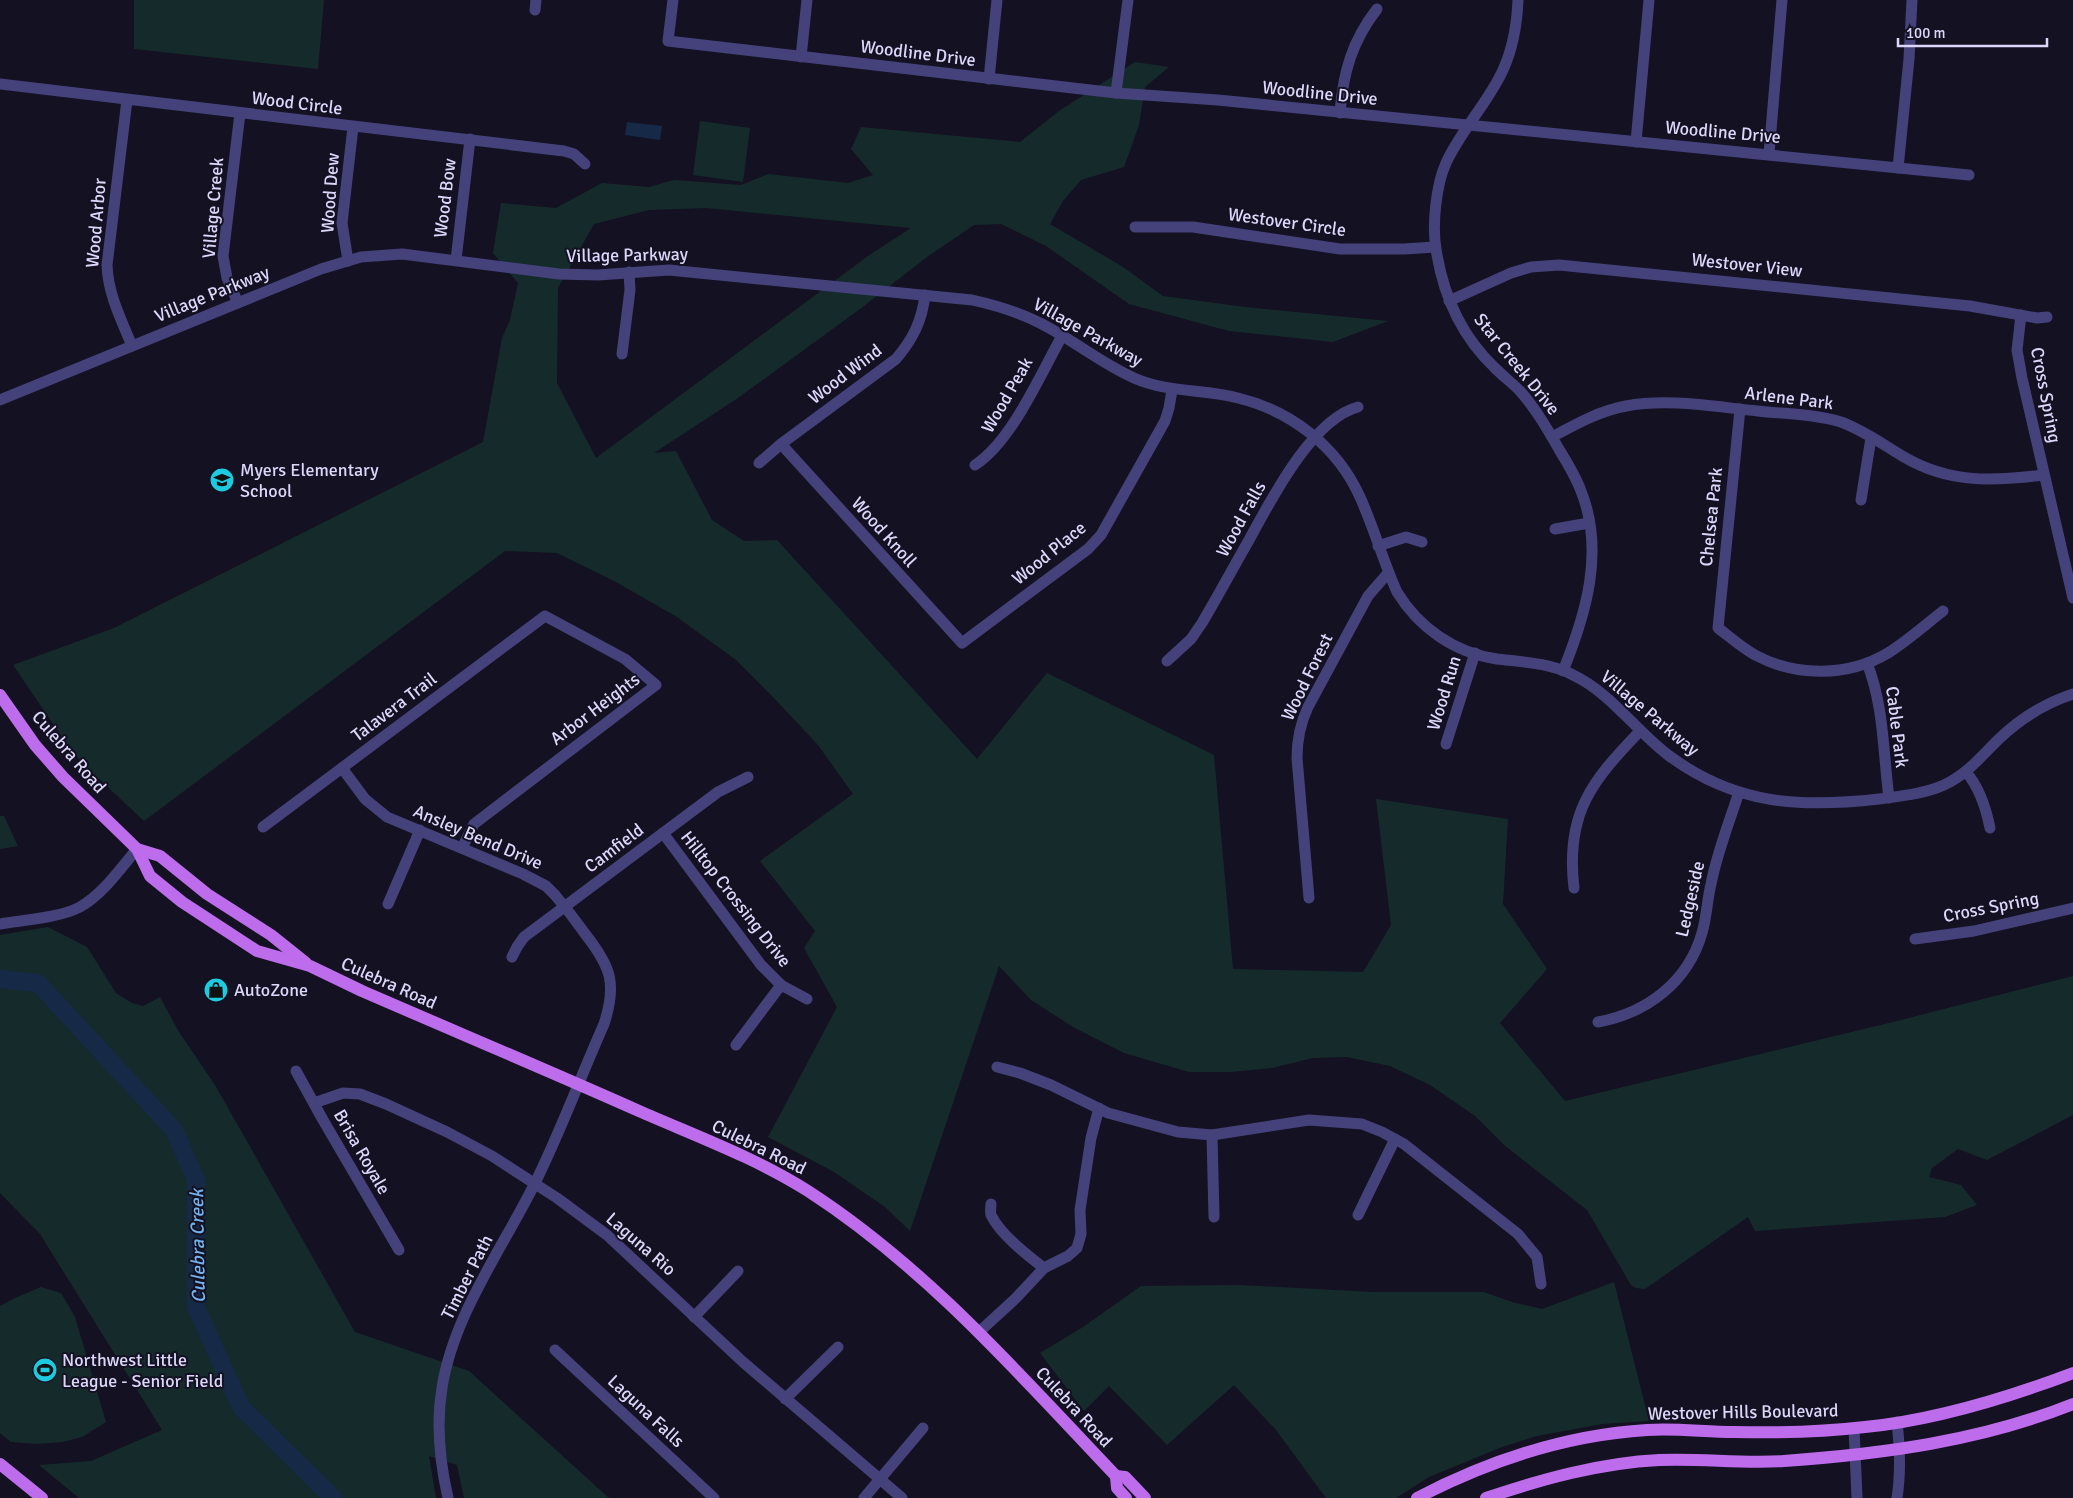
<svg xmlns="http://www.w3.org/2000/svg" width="2073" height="1498" font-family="Signika,sans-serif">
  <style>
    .green { fill: #152b2b; fill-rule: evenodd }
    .water { fill: #162947 }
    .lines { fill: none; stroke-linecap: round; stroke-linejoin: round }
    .river { stroke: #162947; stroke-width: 18 }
    .minor { stroke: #45427b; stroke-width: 11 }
    .major { stroke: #bd6cec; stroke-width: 12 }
    .labels { text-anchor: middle; stroke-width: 4; stroke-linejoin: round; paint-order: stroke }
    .street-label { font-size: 18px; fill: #dcd7fa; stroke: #141122 }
    .poi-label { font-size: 18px; fill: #dcd7fa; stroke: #141122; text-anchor: start }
    .water-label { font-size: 19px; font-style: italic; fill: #72b3ed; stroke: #141122 }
  </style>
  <rect width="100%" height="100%" fill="#141122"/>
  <g class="green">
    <path d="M134,0H324L318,69L134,49Z"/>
    <path d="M1135,62L1169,67L1145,87L1139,125L1124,167L1081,180L1063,201L1050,224L1123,267L1163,296L1245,307L1388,321L1333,342L1229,331L1129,304L1046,246L1001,224L974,225L927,257L864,306L738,398L654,453L676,451L712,520L744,541L777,540L977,759L1047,673L1214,755L1233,969L1363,972L1391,925L1376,799L1508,819L1503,904L1547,969L1500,1023L1565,1101L1893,1022L2073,976V1115L1987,1160L1958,1149L1932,1168L1929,1177L1961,1185L1977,1205L1945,1217L1755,1231L1748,1217L1645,1289L1636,1288L1631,1285L1587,1210L1504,1145L1475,1116L1430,1085L1390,1066L1347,1057L1313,1058L1272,1068L1231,1072H1189L1124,1053L1073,1027L1031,1000L999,966L910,1231L885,1207L834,1172L768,1137L837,1007L804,948L815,931L760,861L853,794L818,745L773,697L736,660L677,617L616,582L557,553L505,551L144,821L83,764L64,740L13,665L114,628L483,442L502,338L510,320L518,283L493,253L501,203L556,208L602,183L649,187L674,180L741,185L768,174L848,183L873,175L851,149L861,127L1020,142L1059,111ZM706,208L911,228L868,256L596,458L557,383L558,288L594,224L649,210Z"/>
    <path d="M700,121L750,128L743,182L693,175Z"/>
    <path d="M0,816H4L18,846L0,849Z"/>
    <path d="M48,927L87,947L116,993L132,1003L143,1006L160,997L179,1032L215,1085L355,1332L469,1371L609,1498H464L457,1465L429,1456L436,1498H79L39,1465L91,1461L162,1430L40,1234L0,1193V935Z"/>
    <path d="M1614,1282L1649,1421L1602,1424L1537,1436L1502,1447L1429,1477L1396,1498H1326L1276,1430L1234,1385L1167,1445L1109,1386L1084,1411L1040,1353L1083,1327L1141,1286L1239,1285L1373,1292H1484L1512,1302L1542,1309Z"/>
    <path d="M41,1287L61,1293L75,1317L106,1422L82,1437L63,1442L37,1444L11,1442L0,1433V1306L15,1298Z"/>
  </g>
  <path class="water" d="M627,122L662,126L660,140L625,135Z"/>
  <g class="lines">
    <path class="river" d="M0,979L38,983L174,1130L196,1180V1307L241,1407L333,1498"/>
    <g class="minor">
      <path d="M673,0L668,41L1116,93L1218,100L1969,175"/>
      <path d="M1518,0C1517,24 1513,48 1503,70C1488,103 1461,130 1446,163C1436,185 1432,225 1436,249C1443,295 1461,336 1495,368C1503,376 1512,383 1520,391C1536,409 1548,430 1560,451C1568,464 1576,477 1581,491C1605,551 1586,614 1563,671"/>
      <path d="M535,10L536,0"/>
      <path d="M801,57L807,0"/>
      <path d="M989,79L997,0"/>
      <path d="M0,84L564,151L574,154L585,164"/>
      <path d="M1116,93L1128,0"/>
      <path d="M127,100L107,265C108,294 121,319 132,346"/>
      <path d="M1340,113C1343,73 1352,41 1377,9"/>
      <path d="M1636,142L1649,0"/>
      <path d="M1769,154L1782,0"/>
      <path d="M1898,168L1909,59L1912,0"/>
      <path d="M1135,227H1193L1340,249H1404L1435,247"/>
      <path d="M456,260L470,139"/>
      <path d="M348,261L342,223L353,127"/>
      <path d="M1449,301L1511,273L1531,267L1559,265L1970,306L2037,318L2047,317"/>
      <path d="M238,303L227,278L223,256L240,113"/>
      <path d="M2021,315L2017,350L2022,378L2073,598"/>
      <path d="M622,354L630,290L629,272"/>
      <path d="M0,400L321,269L361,257L402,254L559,274L598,275L669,270L972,300C995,305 1018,312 1040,323C1072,339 1100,363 1134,378C1168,393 1203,389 1238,398C1291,411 1337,446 1360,497C1374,528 1383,561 1397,592C1419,628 1455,653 1497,659C1523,662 1550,663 1573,675C1611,693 1635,730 1668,755C1735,805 1800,808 1879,799C1901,796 1924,794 1944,785C1968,774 1982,755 2000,738C2021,718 2046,703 2073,694"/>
      <path d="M1740,409L1718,628C1730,637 1741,647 1755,655C1796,677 1848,677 1888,653C1907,641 1925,625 1943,611"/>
      <path d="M1552,437C1576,424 1599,411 1626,406C1669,398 1715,407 1758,411C1785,414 1815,414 1841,422C1863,430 1884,445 1904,457C1950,484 1994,481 2044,475"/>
      <path d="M781,444L962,643L1088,549L1101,535L1165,421L1169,408L1172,390"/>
      <path d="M759,463L781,444L896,359C913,339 922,321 925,295"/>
      <path d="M975,465C1012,441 1040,375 1062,336"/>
      <path d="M1861,500L1871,438"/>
      <path d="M1555,529L1589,523"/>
      <path d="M1378,546L1406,537L1422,542"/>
      <path d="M1167,661L1191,639L1202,623C1218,596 1233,568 1249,540C1271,500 1312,419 1358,407"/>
      <path d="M1867,663C1884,706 1883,752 1889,798"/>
      <path d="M1446,744L1475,653"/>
      <path d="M342,768L365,799L387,817L523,874L546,886L555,895C566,908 576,921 586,935C611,967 617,984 604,1024C580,1078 560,1133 534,1185C502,1249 453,1316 442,1388C436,1424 440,1463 448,1498"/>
      <path d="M1966,772C1980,788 1986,808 1990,828"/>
      <path d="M263,827L545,616L625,659L656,685L474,824L462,848"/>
      <path d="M663,833L761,965L781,985L807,999"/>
      <path d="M1574,888C1565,813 1592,781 1640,731"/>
      <path d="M1309,898L1297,758C1297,739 1300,724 1308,707L1368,596L1388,573"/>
      <path d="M388,904L420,830"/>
      <path d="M0,924C24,920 59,918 80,907C103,894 120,869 137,849"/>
      <path d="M1915,939L1974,931L2073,908"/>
      <path d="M512,957L517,947L524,937L718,792L748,777"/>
      <path d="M1598,1022C1647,1013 1688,982 1702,933C1707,916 1707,900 1711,884C1717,853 1729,823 1739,792"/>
      <path d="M736,1045L781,985"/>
      <path d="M997,1067L1020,1073L1051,1085L1108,1113L1178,1132L1212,1135L1309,1120L1362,1124L1382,1132L1404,1144L1518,1234L1537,1257L1541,1284"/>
      <path d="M296,1071L323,1120L399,1250"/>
      <path d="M314,1103L343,1093L360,1094L386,1104L447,1132L492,1156L557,1198L607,1235L743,1362L902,1498"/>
      <path d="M1212,1135L1214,1217"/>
      <path d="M991,1204C991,1207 990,1212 991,1215C1000,1234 1027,1255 1044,1268"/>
      <path d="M1358,1215L1395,1139"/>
      <path d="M694,1317L738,1271"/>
      <path d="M979,1332L1016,1298L1044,1268L1068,1256L1077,1248L1081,1234L1080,1210L1091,1138L1099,1108"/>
      <path d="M555,1350L714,1498"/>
      <path d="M785,1399L838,1347"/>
      <path d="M1854,1428L1857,1498"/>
      <path d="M864,1498L923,1428"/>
      <path d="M1897,1498C1901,1472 1900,1448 1897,1422"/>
    </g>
    <g class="major">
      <path d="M0,695L35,745L63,777L137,849L150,876L182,902L257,951L310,966L362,991C454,1031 547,1070 639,1111C696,1136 756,1158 808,1191C927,1268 1019,1374 1116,1476L1125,1477L1145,1498"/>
      <path d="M137,849L160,856L207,894L271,935L306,963"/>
      <path d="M0,1464L42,1498"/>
      <path d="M1116,1476L1117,1488L1126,1498"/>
      <path d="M1417,1498C1488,1461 1566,1435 1647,1430C1676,1428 1705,1432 1734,1432C1777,1433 1822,1432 1865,1427C1936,1420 2007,1398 2073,1373"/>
      <path d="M1486,1498C1542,1479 1600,1463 1659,1460C1701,1458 1743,1464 1784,1461C1882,1454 1981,1441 2073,1404"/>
    </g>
  </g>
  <defs>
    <symbol id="school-disc" viewBox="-11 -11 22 22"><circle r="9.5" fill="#1dcbe0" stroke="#141122"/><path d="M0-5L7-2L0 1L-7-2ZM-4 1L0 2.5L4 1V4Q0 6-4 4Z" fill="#111"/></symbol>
    <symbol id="shop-disc" viewBox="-11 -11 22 22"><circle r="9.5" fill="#1dcbe0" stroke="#141122"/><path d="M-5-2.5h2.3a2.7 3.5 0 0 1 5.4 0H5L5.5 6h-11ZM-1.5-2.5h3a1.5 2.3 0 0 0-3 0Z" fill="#111"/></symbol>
    <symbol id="stadium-disc" viewBox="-11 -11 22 22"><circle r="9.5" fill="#1dcbe0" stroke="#141122"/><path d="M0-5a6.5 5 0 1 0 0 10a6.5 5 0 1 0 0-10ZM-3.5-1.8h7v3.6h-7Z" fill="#111"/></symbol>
  </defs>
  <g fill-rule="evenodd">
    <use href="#school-disc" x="208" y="466" width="28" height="28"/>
    <use href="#shop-disc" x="202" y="976" width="28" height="28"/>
    <use href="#stadium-disc" x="31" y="1356" width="28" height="28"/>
  </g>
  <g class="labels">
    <g class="street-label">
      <text transform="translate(918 53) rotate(7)" y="6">Woodline Drive</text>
      <text transform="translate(1320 93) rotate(6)" y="6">Woodline Drive</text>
      <text transform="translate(297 103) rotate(7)" y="6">Wood Circle</text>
      <text transform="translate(1723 132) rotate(5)" y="6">Woodline Drive</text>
      <text transform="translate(330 193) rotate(-86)" y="6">Wood Dew</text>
      <text transform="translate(445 198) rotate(-83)" y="6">Wood Bow</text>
      <text transform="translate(213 208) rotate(-85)" y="6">Village Creek</text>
      <text transform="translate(1287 222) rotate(8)" y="6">Westover Circle</text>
      <text transform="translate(96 223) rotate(-85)" y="6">Wood Arbor</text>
      <text transform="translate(627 255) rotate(-1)" y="6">Village Parkway</text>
      <text transform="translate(1747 265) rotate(6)" y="6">Westover View</text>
      <text transform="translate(212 294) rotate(-22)" y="6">Village Parkway</text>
      <text transform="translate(1088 332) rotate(29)" y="6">Village Parkway</text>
      <text transform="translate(1517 364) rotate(51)" y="6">Star Creek Drive</text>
      <text transform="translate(845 374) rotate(-37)" y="6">Wood Wind</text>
      <text transform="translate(1007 395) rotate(-60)" y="6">Wood Peak</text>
      <text transform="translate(2046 395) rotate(79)" y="6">Cross Spring</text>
      <text transform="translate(1789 398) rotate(7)" y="6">Arlene Park</text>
      <text transform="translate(1711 517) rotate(-84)" y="6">Chelsea Park</text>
      <text transform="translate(1241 519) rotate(-61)" y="6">Wood Falls</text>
      <text transform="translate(884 532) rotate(48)" y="6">Wood Knoll</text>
      <text transform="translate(1049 553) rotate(-39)" y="6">Wood Place</text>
      <text transform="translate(1307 677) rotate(-64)" y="6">Wood Forest</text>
      <text transform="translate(1444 693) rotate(-73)" y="6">Wood Run</text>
      <text transform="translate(394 707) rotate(-37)" y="6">Talavera Trail</text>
      <text transform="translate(595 709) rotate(-37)" y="6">Arbor Heights</text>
      <text transform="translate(1650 713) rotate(40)" y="6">Village Parkway</text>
      <text transform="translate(1897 727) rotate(83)" y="6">Cable Park</text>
      <text transform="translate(69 752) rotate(49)" y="6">Culebra Road</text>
      <text transform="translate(478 837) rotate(23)" y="6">Ansley Bend Drive</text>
      <text transform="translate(614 848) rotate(-37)" y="6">Camfield</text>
      <text transform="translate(736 899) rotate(52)" y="6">Hilltop Crossing Drive</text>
      <text transform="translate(1690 899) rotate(-77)" y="6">Ledgeside</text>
      <text transform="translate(1991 907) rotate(-11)" y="6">Cross Spring</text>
      <text transform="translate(389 983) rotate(24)" y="6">Culebra Road</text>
      <text transform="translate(759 1147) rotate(26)" y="6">Culebra Road</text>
      <text transform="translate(362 1152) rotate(60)" y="6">Brisa Royale</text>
      <text transform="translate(641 1244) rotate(41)" y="6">Laguna Rio</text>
      <text transform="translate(467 1277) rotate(-63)" y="6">Timber Path</text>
      <text transform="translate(1074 1407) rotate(47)" y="6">Culebra Road</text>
      <text transform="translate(646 1411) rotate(43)" y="6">Laguna Falls</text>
      <text transform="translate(1743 1412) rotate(-1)" y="6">Westover Hills Boulevard</text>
    </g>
    <g class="poi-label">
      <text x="240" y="476">Myers Elementary<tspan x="240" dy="21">School</tspan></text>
      <text x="234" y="996">AutoZone</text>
      <text x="62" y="1366">Northwest Little<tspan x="62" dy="21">League - Senior Field</tspan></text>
    </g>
    <g class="water-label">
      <text transform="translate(197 1246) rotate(-91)" y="7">Culebra Creek</text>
    </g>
  </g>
  <path d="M1898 38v8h149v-8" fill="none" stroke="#dcd7fa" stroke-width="2.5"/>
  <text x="1906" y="38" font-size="15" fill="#dcd7fa" stroke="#141122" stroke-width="4" paint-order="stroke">100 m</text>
</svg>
